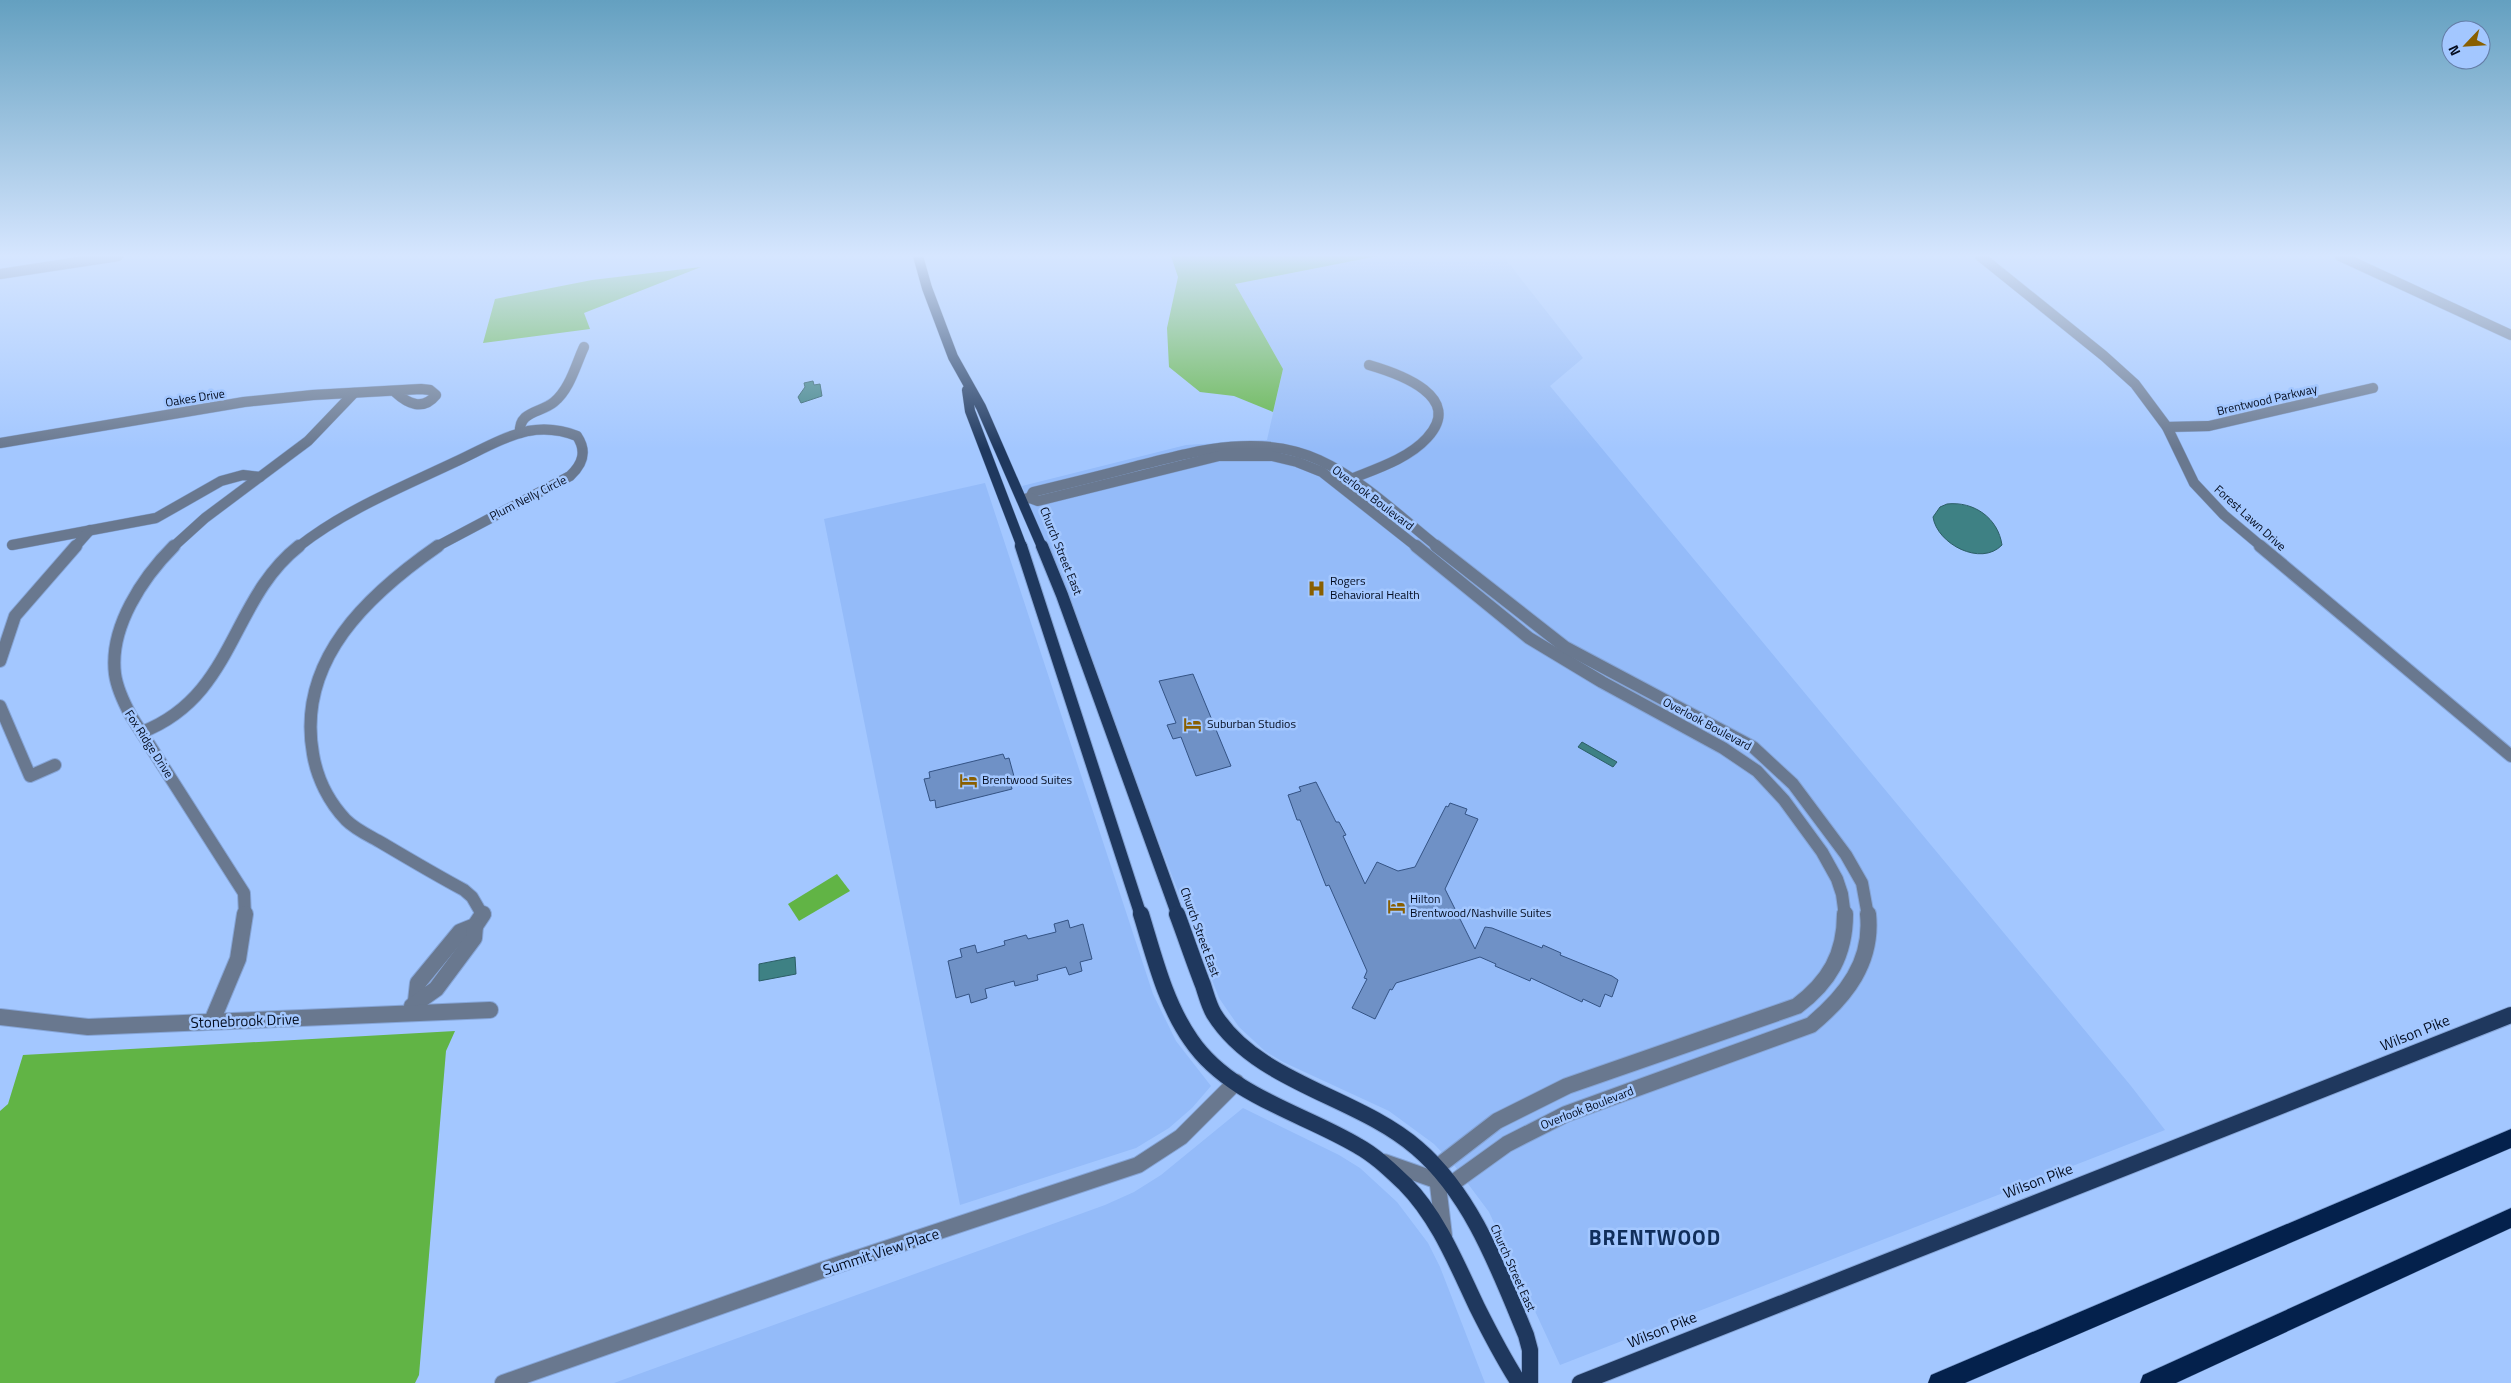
<svg xmlns="http://www.w3.org/2000/svg" width="2511" height="1383" font-family="'Titillium Web',sans-serif">
  <style>
    .built { fill: #94bbf9 }
    .green { fill: #61b445 }
    .water { fill: #3e8184; stroke: #2c5e66 }
    .building { fill: #6f91c6; stroke: #345384 }
    .lines { fill: none; stroke-linecap: round; stroke-linejoin: round }
    .minor-far2-casing { stroke: #86a5d7; stroke-width: 11 }
    .minor-far1-casing { stroke: #86a5d7; stroke-width: 14 }
    .minor-casing { stroke: #86a5d7; stroke-width: 18 }
    .major-far2-casing { stroke: #86a5d7; stroke-width: 11 }
    .major-far1-casing { stroke: #86a5d7; stroke-width: 14 }
    .major-casing { stroke: #86a5d7; stroke-width: 18 }
    .highway-casing { stroke: #86a5d7; stroke-width: 1 }
    .minor-far2 { stroke: #69788f; stroke-width: 10 }
    .minor-far1 { stroke: #69788f; stroke-width: 12 }
    .minor { stroke: #69788f; stroke-width: 16 }
    .major-far2 { stroke: #1f385e; stroke-width: 10 }
    .major-far1 { stroke: #1f385e; stroke-width: 12 }
    .major { stroke: #1f385e; stroke-width: 16 }
    .highway { fill: #04214c; fill-rule: evenodd }
    .labels { text-anchor: middle; stroke-width: 5; stroke-linejoin: round; paint-order: stroke }
    .street-label { font-size: 12px; fill: #030c1f; stroke: #a3c7ff }
    .poi-label { font-size: 12px; fill: #030c1f; stroke: #a3c7ff; text-anchor: start }
    .near-street-label { font-size: 15px; fill: #030c1f; stroke: #a3c7ff }
    .near-district-label { font-size: 21px; font-weight: bold; letter-spacing: 1px; fill: #102e5b; stroke: #a3c7ff }
  </style>
  <rect width="100%" height="100%" fill="#a3c7ff"/>
  <g class="built">
    <path d="M1378,256H1503L1583,358L1550,386L2131,1086L2165,1130L1560,1365L1489,1212L1454,1165L1434,1144L1389,1111L1283,1062L1266,1052L1239,1027L1219,998L1022,486L1186,445L1267,440L1283,369L1235,284Z"/>
    <path d="M985,483L1153,994L1176,1041L1211,1086L1192,1108L1169,1128L1136,1148L960,1205L824,519Z"/>
    <path d="M1243,1108L1339,1155L1360,1168L1397,1202L1428,1243L1440,1267L1485,1383H614L1105,1205L1134,1192L1161,1175Z"/>
  </g>
  <g class="green">
    <path d="M1171,256H1378L1235,284L1283,369L1273,412L1234,396L1200,392L1169,367L1167,328L1178,277Z"/>
    <path d="M701,267L584,313L590,329L483,343L495,299L592,280Z"/>
    <path d="M837,874L850,891L799,921L788,904Z"/>
    <path d="M455,1031L446,1051L419,1375L415,1383H0V1111L8,1104L23,1055Z"/>
  </g>
  <g class="water">
    <path d="M813,381L814,385L820,384L822,396L801,403L798,397L805,387L804,383Z"/>
    <path d="M1947,504C1974,501 1998,518 2002,545C1981,567 1937,544 1933,517L1940,507Z"/>
    <path d="M1582,742L1617,762L1613,767L1578,747Z"/>
    <path d="M795,957L796,974L759,981V964Z"/>
  </g>
  <g class="building">
    <path d="M1193,674L1231,766L1196,776L1181,737L1173,739L1167,725L1176,723L1159,681Z"/>
    <path d="M1003,754L1005,759L1009,758L1015,780L1010,781L1012,789L936,808L935,800L930,801L924,779L930,778L929,772Z"/>
    <path d="M1316,782L1336,822H1339L1346,835L1343,836L1365,884L1377,862L1398,871L1415,867L1446,806L1448,807L1450,803L1467,809L1465,814L1478,819L1445,889L1475,949L1485,927L1492,928L1542,948L1543,945L1561,953L1560,955L1612,976L1618,980L1612,997L1605,994L1600,1007L1583,999L1582,1002L1531,978L1530,981L1495,966L1496,964L1480,957L1396,983L1392,990L1390,989L1375,1019L1352,1008L1367,979L1364,978L1367,971L1329,885L1326,886L1300,820H1297L1288,795L1301,791L1299,787Z"/>
    <path d="M1068,920L1070,928L1083,924L1092,959L1080,962L1082,971L1069,975L1066,967L1037,975L1038,980L1015,986L1014,981L985,989L987,998L971,1003L969,994L956,998L948,961L962,957L960,949L975,945L977,953L1005,945L1004,941L1026,935L1028,939L1056,932L1054,924Z"/>
  </g>
  <g class="lines">
    <defs>
      <g id="minor-far2">
        <path d="M1980,256L2104,356L2135,384L2167,427L2194,483L2224,515L2262,547"/>
        <path d="M2340,256L2511,335"/>
        <path d="M0,274L118,256"/>
        <path d="M2167,427L2209,426L2373,388"/>
        <path d="M520,433C518,411 541,413 554,402C570,389 576,364 584,347"/>
        <path d="M0,443L244,402L313,395L421,389L430,390L436,395C423,411 408,404 395,392"/>
        <path d="M1346,481C1372,470 1407,460 1427,438C1465,397 1400,374 1369,365"/>
        <path d="M1030,498L1033,492C1066,484 1099,476 1133,467C1192,452 1259,432 1319,460C1363,480 1400,517 1438,547"/>
        <path d="M1024,499L1030,498L1038,501L1219,456H1272L1297,462L1322,472L1417,547"/>
        <path d="M12,545L156,518L221,481L243,475L260,477"/>
        <path d="M75,547L90,530"/>
        <path d="M173,547L205,518L308,441L354,393"/>
        <path d="M298,547C345,510 400,488 455,462C479,451 502,437 528,431C545,428 562,430 577,436C587,451 583,464 570,476L436,547"/>
      </g>
      <g id="minor-far1">
        <path d="M174,546C143,577 109,627 115,674C117,689 124,703 131,716L244,893L245,916"/>
        <path d="M438,546C369,594 296,660 313,754C317,778 329,802 346,820C356,830 370,836 382,843C409,859 436,875 464,890L472,897L483,916"/>
        <path d="M1416,546L1529,638L1602,682L1723,748L1757,771L1784,800L1822,852L1837,879L1842,894L1845,916"/>
        <path d="M1436,546L1565,647L1753,747L1793,784L1846,855L1862,883L1868,916"/>
        <path d="M2260,546L2511,756"/>
        <path d="M0,661L15,616L76,546"/>
        <path d="M0,706L30,776L55,765"/>
        <path d="M142,732C235,696 230,600 299,546"/>
      </g>
      <g id="minor">
        <path d="M416,1001L418,983L460,932L475,926L483,914"/>
        <path d="M412,1006L436,989L474,938L475,926"/>
        <path d="M0,1017L88,1027L490,1010"/>
        <path d="M212,1021L238,959L245,914"/>
        <path d="M1384,1162L1450,1185L1507,1144L1566,1114L1811,1025C1846,996 1873,962 1868,914"/>
        <path d="M1444,1236L1436,1168L1497,1121L1567,1086L1797,1006C1829,982 1845,955 1845,914"/>
        <path d="M503,1383L834,1266L1138,1165L1181,1137L1236,1082"/>
      </g>
      <g id="major-far2">
        <path d="M918,256L927,288L953,357L981,407L1042,547"/>
        <path d="M967,390L970,411L1022,547"/>
      </g>
      <g id="major-far1">
        <path d="M1021,546L1141,916"/>
        <path d="M1042,546L1062,595L1178,916"/>
      </g>
      <g id="major">
        <path d="M1141,914C1154,956 1165,1003 1191,1040C1229,1096 1303,1113 1358,1146C1376,1156 1390,1170 1405,1184C1438,1217 1457,1265 1477,1307C1490,1333 1503,1358 1519,1383"/>
        <path d="M1177,914C1186,938 1194,962 1203,985C1206,994 1209,1006 1214,1014C1257,1083 1357,1096 1417,1148C1472,1195 1499,1270 1526,1335L1530,1350V1383"/>
        <path d="M1580,1383L2511,1015"/>
      </g>
      <g id="highway">
        <path d="M2511,1129V1148L1965,1383H1928L1931,1375Z"/>
        <path d="M2511,1208V1228L2176,1383H2140L2143,1375Z"/>
      </g>
    </defs>
    <use href="#minor-far2" class="minor-far2-casing"/>
    <use href="#minor-far1" class="minor-far1-casing"/>
    <use href="#minor" class="minor-casing"/>
    <use href="#major-far2" class="major-far2-casing"/>
    <use href="#major-far1" class="major-far1-casing"/>
    <use href="#major" class="major-casing"/>
    <use href="#highway" class="highway-casing"/>
    <use href="#minor-far2" class="minor-far2"/>
    <use href="#minor-far1" class="minor-far1"/>
    <use href="#minor" class="minor"/>
    <use href="#major-far2" class="major-far2"/>
    <use href="#major-far1" class="major-far1"/>
    <use href="#major" class="major"/>
    <use href="#highway" class="highway"/>
  </g>
  <linearGradient id="sky" x2="0" y2="1"><stop stop-color="#64a0c0"/><stop offset="0.57" stop-color="#d6e6ff"/><stop offset="1" stop-color="#d6e6ff" stop-opacity="0"/></linearGradient>
  <rect width="2511" height="449" fill="url(#sky)"/>
  <defs>
    <symbol id="hospital-bare" viewBox="-9 -9 18 18"><path d="M-5-5h3v3.5h4V-5h3V5h-3V1.5h-4V5h-3Z" fill="#895f00" stroke="#a3c7ff" stroke-width="2.5" paint-order="stroke"/></symbol>
    <symbol id="hotel-bare" viewBox="-9 -9 18 18"><path d="M-6-4.5h1.5V1H6V5H4.5V3h-9V5H-6ZM-4 0a1.8 1.8 0 1 1 3.6 0ZM.5 0V-2.5h3Q6-2.5 6 0Z" fill="#895f00" stroke="#a3c7ff" stroke-width="2.5" paint-order="stroke"/></symbol>
  </defs>
  <g fill-rule="evenodd">
    <use href="#hospital-bare" x="1304" y="576" width="25" height="25"/>
    <use href="#hotel-bare" x="1180" y="712" width="25" height="25"/>
    <use href="#hotel-bare" x="956" y="768" width="25" height="25"/>
    <use href="#hotel-bare" x="1384" y="894" width="25" height="25"/>
  </g>
  <g class="labels">
    <g class="street-label">
      <text transform="translate(195 398) rotate(-9)" y="4">Oakes Drive</text>
      <text transform="translate(2267 400) rotate(-13)" y="4">Brentwood Parkway</text>
      <text transform="translate(528 498) rotate(-27)" y="4">Plum Nelly Circle</text>
      <text transform="translate(1373 498) rotate(37)" y="4">Overlook Boulevard</text>
      <text transform="translate(2250 518) rotate(42)" y="4">Forest Lawn Drive</text>
      <text transform="translate(1061 551) rotate(68)" y="4">Church Street East</text>
      <text transform="translate(1707 724) rotate(28)" y="4">Overlook Boulevard</text>
      <text transform="translate(149 744) rotate(57)" y="4">Fox Ridge Drive</text>
      <text transform="translate(1200 932) rotate(70)" y="4">Church Street East</text>
      <text transform="translate(1587 1108) rotate(-21)" y="4">Overlook Boulevard</text>
      <text transform="translate(1513 1268) rotate(66)" y="4">Church Street East</text>
    </g>
    <g class="poi-label">
      <text x="1330" y="585">Rogers<tspan x="1330" dy="14">Behavioral Health</tspan></text>
      <text x="1207" y="728">Suburban Studios</text>
      <text x="982" y="784">Brentwood Suites</text>
      <text x="1410" y="903">Hilton<tspan x="1410" dy="14">Brentwood/Nashville Suites</tspan></text>
    </g>
    <g class="near-street-label">
      <text transform="translate(245 1021) rotate(-2)" y="5">Stonebrook Drive</text>
      <text transform="translate(2415 1033) rotate(-22)" y="5">Wilson Pike</text>
      <text transform="translate(2038 1181) rotate(-21)" y="5">Wilson Pike</text>
      <text transform="translate(881 1252) rotate(-18)" y="5">Summit View Place</text>
      <text transform="translate(1662 1330) rotate(-22)" y="5">Wilson Pike</text>
    </g>
    <g class="near-district-label">
      <text x="1655" y="1245">BRENTWOOD</text>
    </g>
  </g>
  <g transform="translate(2466 45) rotate(245)"><circle r="24" fill="#a3c7ff" stroke="#637ca5"/>
  <path d="M0-4L9 19L0 12L-9 19Z" fill="#895f00"/>
  <text y="-8" font-size="14" font-weight="bold" text-anchor="middle" fill="#030c1f">N</text>
  </g>
</svg>
